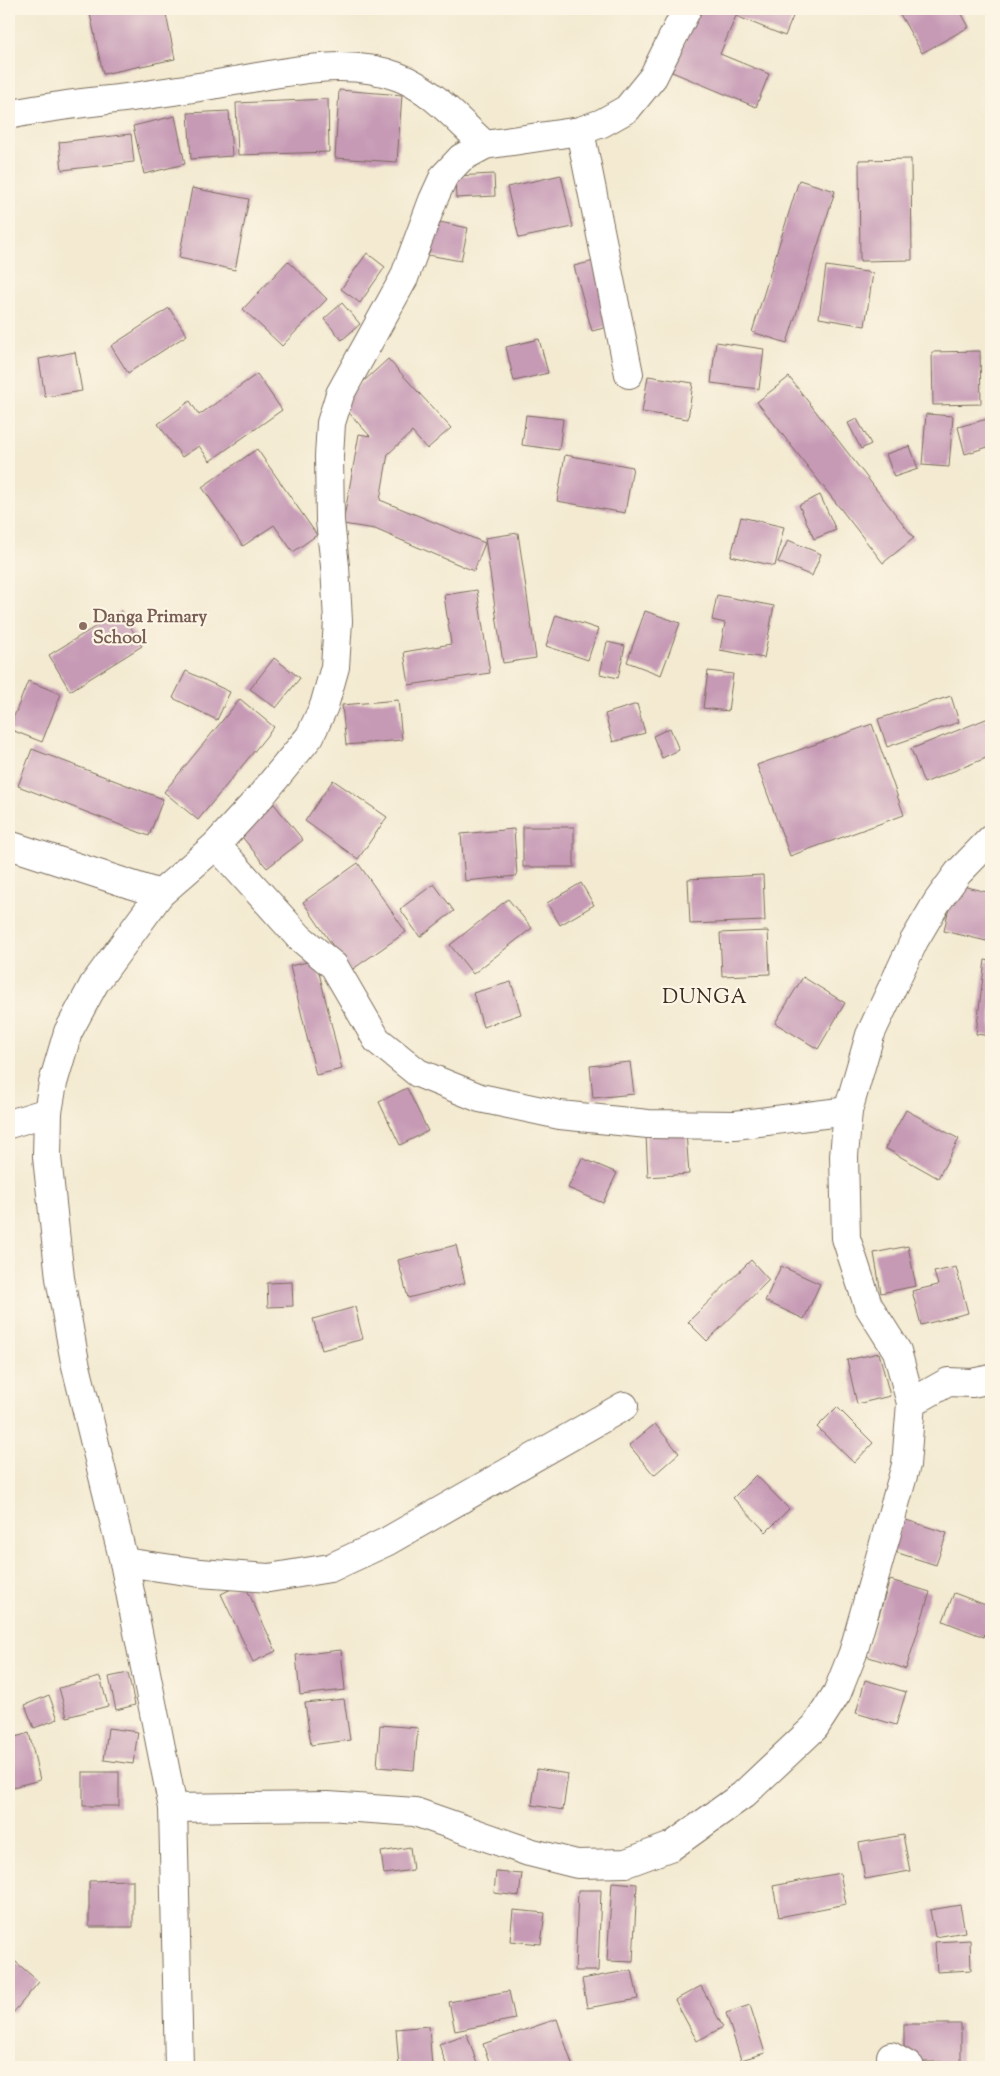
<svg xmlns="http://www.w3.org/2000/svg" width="1000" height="2076" font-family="'Sorts Mill Goudy',serif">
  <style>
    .building { fill: #c69ab5 }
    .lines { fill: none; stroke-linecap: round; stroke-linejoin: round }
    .street-casing { stroke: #7b6d5d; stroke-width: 30 }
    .street { stroke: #fff; stroke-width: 28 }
    .education-dot { fill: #8d6e63; stroke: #fcf5e5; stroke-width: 2 }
    .labels { text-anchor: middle; stroke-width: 4.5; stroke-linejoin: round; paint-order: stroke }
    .education-label { font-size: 18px; font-weight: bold; fill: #785e54; stroke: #fcf5e5; text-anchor: start }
    .quarter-label { font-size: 20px; letter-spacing: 1px; fill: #3b2a1e; stroke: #fcf5e5 }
  </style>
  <rect width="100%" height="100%" fill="#fcf5e5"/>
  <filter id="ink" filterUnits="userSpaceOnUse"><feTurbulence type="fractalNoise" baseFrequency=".02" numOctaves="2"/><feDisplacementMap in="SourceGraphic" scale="10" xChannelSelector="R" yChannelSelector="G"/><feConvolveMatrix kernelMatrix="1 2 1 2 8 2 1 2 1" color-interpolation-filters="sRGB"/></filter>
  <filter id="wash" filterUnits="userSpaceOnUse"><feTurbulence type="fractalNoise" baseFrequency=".0096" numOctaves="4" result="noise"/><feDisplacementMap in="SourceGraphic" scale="20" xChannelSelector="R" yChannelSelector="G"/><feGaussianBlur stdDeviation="1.12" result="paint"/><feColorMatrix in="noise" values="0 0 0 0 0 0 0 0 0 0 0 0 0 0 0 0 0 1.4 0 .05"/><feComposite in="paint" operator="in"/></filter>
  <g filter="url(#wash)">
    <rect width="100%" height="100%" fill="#f3ead1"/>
    <g id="blocks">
      <g class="building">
        <path d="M89,9H165L175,59L103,74Z"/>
        <path d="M698,9H796L785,36L736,16L720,54L769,74L756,107L672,72Z"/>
        <path d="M897,9H959L969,27L922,53Z"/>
        <path d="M339,90L402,95L397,162L335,158Z"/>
        <path d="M328,99L329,152L238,155L236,103Z"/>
        <path d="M229,111L232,156L191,159L188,113Z"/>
        <path d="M175,116L185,164L144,174L133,126Z"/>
        <path d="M131,134L134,162L62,170L59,142Z"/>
        <path d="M911,159L912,260L860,261L859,160Z"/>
        <path d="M494,174L495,196L456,198L455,176Z"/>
        <path d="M561,175L573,227L519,238L507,187Z"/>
        <path d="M799,180L835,191L787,343L752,332Z"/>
        <path d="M192,188L249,199L235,270L179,258Z"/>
        <path d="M435,221L468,228L461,261L428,255Z"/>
        <path d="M367,253L385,267L360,303L341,289Z"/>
        <path d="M598,260L616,325L592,331L574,266Z"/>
        <path d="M288,261L327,299L282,346L243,309Z"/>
        <path d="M826,266L873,273L865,326L819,318Z"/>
        <path d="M342,303L360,324L342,340L324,319Z"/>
        <path d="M169,308L187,335L128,373L111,346Z"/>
        <path d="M539,339L548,373L514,381L506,347Z"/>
        <path d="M716,342L764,349L759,389L711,383Z"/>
        <path d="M980,351L981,404L933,405L932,352Z"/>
        <path d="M75,352L82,391L45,397L39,359Z"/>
        <path d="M388,359L451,428L427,449L412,432L388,454L380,500L485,543L474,571L375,529L343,524L359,434L370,436L340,403Z"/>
        <path d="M257,374L282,410L210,461L199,446L182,457L158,424L190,401L199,415Z"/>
        <path d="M648,376L693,383L688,419L642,412Z"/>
        <path d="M789,377L914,538L883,563L757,402Z"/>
        <path d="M926,414L953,416L949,467L922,465Z"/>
        <path d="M526,415L563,419L559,450L522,445Z"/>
        <path d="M991,418V446L965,454L958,427Z"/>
        <path d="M857,419L871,444L861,449L848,423Z"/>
        <path d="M910,446L918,469L894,477L886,454Z"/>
        <path d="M257,449L317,535L293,552L274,525L243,546L202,487Z"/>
        <path d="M565,455L633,467L625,513L557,501Z"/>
        <path d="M820,495L836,530L814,539L799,505Z"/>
        <path d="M741,517L784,527L775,566L731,556Z"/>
        <path d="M518,533L536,658L503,663L485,538Z"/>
        <path d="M788,540L821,554L812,576L778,562Z"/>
        <path d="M477,590L490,673L409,685L404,652L451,644L444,595Z"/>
        <path d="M717,595L774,606L764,658L720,650L725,623L712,620Z"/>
        <path d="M121,611L142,646L70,691L49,655Z"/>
        <path d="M645,611L680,623L661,675L627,662Z"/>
        <path d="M556,615L598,629L588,660L546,646Z"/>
        <path d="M607,642L625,646L618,678L600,674Z"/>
        <path d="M274,658L300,678L276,708L250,689Z"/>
        <path d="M186,671L230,692L217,720L173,698Z"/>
        <path d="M708,671L733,674L728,711L703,708Z"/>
        <path d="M28,681L61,694L42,742L9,729Z"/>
        <path d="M951,696L959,722L887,747L878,719Z"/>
        <path d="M240,699L274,727L198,820L164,792Z"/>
        <path d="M398,700L402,740L346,745L342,705Z"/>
        <path d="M637,704L645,733L613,742L605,714Z"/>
        <path d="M991,717V756L924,783L911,749Z"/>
        <path d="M872,724L904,815L790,856L757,765Z"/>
        <path d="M670,728L679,750L662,758L653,736Z"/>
        <path d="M32,749L163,799L149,836L18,786Z"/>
        <path d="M333,780L387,817L358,859L305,821Z"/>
        <path d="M274,804L303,840L267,868L239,833Z"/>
        <rect x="523" y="827" width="51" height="40"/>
        <path d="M514,829L517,876L465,881L461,834Z"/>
        <path d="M358,863L406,932L350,971L303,902Z"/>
        <path d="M763,875L765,921L690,924L688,879Z"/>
        <path d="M581,883L594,905L560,925L547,903Z"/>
        <path d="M434,884L454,911L420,937L400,909Z"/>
        <path d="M954,884L991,893V942L944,931Z"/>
        <path d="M508,899L532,928L473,974L450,945Z"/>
        <path d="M768,931L770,974L722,976L720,933Z"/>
        <path d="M316,960L342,1069L316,1075L290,966Z"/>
        <path d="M985,960L991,961V1036L976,1034Z"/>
        <path d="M803,977L845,1003L818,1049L775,1023Z"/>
        <path d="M511,982L521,1014L483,1027L473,993Z"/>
        <path d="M630,1062L634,1094L593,1098L590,1066Z"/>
        <path d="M407,1088L428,1131L400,1145L379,1102Z"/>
        <path d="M906,1110L959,1139L938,1178L885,1148Z"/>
        <path d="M686,1132L689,1174L648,1177L646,1135Z"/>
        <path d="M582,1158L617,1173L603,1203L568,1188Z"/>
        <path d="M456,1245L465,1283L408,1298L398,1260Z"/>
        <path d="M908,1246L916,1286L881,1293L874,1253Z"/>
        <path d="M751,1260L769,1280L707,1341L688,1322Z"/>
        <path d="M781,1266L820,1284L804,1319L765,1301Z"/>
        <path d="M956,1267L968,1313L921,1325L912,1291L938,1285L934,1272Z"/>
        <path d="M292,1282L293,1306L268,1307L267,1283Z"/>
        <path d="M355,1307L363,1339L322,1350L313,1319Z"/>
        <path d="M879,1353L890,1396L857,1404L847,1360Z"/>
        <path d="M837,1407L873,1443L854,1463L817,1427Z"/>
        <path d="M655,1424L679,1453L654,1475L629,1445Z"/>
        <path d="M756,1475L789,1509L766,1532L733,1498Z"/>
        <path d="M903,1519L947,1533L936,1565L892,1551Z"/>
        <path d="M890,1580L930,1592L906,1669L866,1656Z"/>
        <path d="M244,1583L276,1651L253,1662L221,1594Z"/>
        <path d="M954,1593L991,1607V1617L984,1637L943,1621Z"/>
        <path d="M341,1650L345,1690L300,1695L296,1655Z"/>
        <path d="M128,1673L135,1705L116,1710L109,1677Z"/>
        <path d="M100,1677L108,1706L67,1717L59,1688Z"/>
        <path d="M865,1680L906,1692L896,1725L856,1713Z"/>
        <path d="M49,1695L58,1719L34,1728L25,1705Z"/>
        <path d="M344,1699L350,1740L311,1745L305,1703Z"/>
        <path d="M380,1725L418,1728L414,1770L377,1767Z"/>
        <path d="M108,1728L138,1732L133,1764L104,1760Z"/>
        <path d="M29,1733L40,1780L9,1788V1739Z"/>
        <path d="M537,1769L568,1774L563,1810L532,1805Z"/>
        <rect x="83" y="1772" width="36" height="34"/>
        <path d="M903,1835L910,1871L865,1879L859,1843Z"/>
        <path d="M410,1847L413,1870L384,1874L381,1852Z"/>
        <path d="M496,1872L522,1874L519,1896L494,1893Z"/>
        <path d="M840,1873L846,1904L779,1917L773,1886Z"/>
        <path d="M133,1880V1927H89V1881Z"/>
        <path d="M612,1882L637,1884L633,1962L607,1961Z"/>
        <path d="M578,1890H601L598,1971H575Z"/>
        <path d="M960,1905L965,1932L935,1937L930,1910Z"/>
        <path d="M513,1910L545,1913L541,1944L510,1941Z"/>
        <path d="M970,1940L971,1970L937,1972L935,1942Z"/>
        <path d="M9,1956L39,1982L13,2013L9,2009Z"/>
        <path d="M632,1970L638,1999L587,2008L582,1979Z"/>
        <path d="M701,1986L723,2027L697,2041L675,2000Z"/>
        <path d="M509,1991L515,2019L455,2031L449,2002Z"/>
        <path d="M750,2005L765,2053L741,2060L726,2013Z"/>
        <path d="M557,2019L573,2067H491L483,2044Z"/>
        <rect x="904" y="2024" width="57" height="38"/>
        <path d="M429,2026L432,2067H399L396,2029Z"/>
        <path d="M467,2034L478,2067H447L439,2044Z"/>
      </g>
    </g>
  </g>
  <g filter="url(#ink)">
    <use href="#blocks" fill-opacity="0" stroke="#7b6d5d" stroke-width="1"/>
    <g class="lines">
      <defs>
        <g id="street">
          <path d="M9,115C52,105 97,102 140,96C172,91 203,87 234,81C288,72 346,57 399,77C433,90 458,121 485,145"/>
          <path d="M580,131L629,374"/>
          <path d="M9,845L160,894"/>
          <path d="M216,845L299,937L334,966L377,1040L418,1073L480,1098L560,1115L648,1124L735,1125L848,1111"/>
          <path d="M9,1124L48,1112"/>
          <path d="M911,1403L948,1382L972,1383L991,1379"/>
          <path d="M124,1562L200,1573L269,1578L330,1568L386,1542L624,1406"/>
          <path d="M173,1808L328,1806L415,1812L529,1852L577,1864L626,1863L672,1846L743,1795L815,1727L837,1693L853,1653L906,1465L911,1403L897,1351L868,1305L846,1238L844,1156L848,1111L870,1035L914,941L937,902L958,873L991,839"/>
          <path d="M891,2056L910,2067"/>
          <path d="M179,2067L173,1808L124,1562L75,1362L60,1278L47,1157L48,1112L53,1083L68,1032L94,984L160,894L216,845L260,797L310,736L324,706L335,667L338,621L335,566L330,521L329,456L331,423L340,394L404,278L433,200L444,176L461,158L485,145L580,131L602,123L627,109L653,77L687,9"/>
        </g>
      </defs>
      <use href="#street" class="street-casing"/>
      <use href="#street" class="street"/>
    </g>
  </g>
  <circle class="education-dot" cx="83" cy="626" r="5"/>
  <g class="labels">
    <g class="education-label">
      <text x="93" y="622">Danga Primary<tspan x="93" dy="21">School</tspan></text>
    </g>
    <g class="quarter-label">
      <text x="705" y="1003">DUNGA</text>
    </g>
  </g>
  <rect width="1000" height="2076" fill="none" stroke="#fcf5e5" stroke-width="30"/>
</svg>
